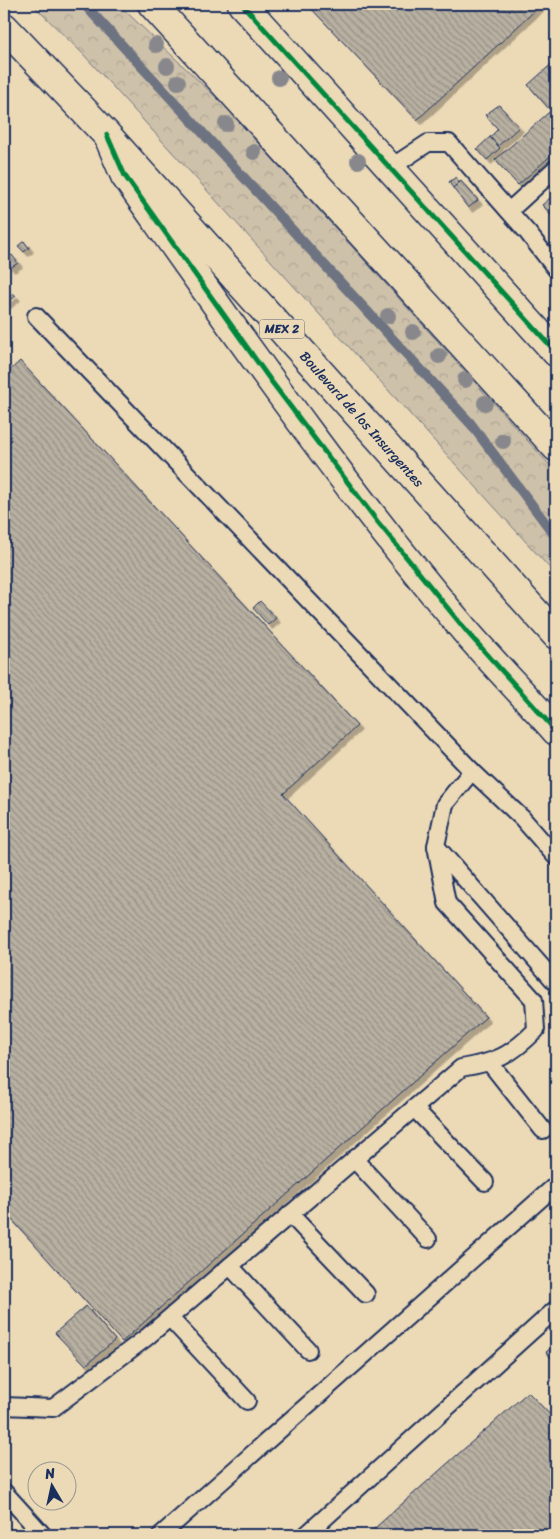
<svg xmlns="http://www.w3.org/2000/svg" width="560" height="1539" font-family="Sriracha,sans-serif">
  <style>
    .park { fill: url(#park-crowns); stroke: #747884 }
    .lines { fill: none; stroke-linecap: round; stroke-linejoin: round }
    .stream { stroke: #6d7381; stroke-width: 10 }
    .building { fill: url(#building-back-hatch); stroke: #1b2f5e; filter: url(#shadow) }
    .lane-casing { stroke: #1b2f5e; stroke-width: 20 }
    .secondary-casing { stroke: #1b2f5e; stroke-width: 31 }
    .highway-casing { stroke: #1b2f5e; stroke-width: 31 }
    .lane { stroke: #ecdab7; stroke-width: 16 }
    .secondary { stroke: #ecdab7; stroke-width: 28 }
    .highway { stroke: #ecdab7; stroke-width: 28 }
    .cycleway-casing { stroke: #ecdab7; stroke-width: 8 }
    .cycleway { stroke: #00873e; stroke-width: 5 }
    .tree { fill: #88888c }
    .labels { text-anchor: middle; stroke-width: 4.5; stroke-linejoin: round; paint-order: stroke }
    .shield { fill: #ecdab7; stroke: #5a6279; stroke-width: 1 }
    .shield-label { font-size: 12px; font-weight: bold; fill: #1b2f5e }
    .street-label { font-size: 14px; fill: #1b2f5e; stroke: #ecdab7 }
  </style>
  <defs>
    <pattern id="park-crowns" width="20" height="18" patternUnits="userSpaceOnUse" patternTransform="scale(1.25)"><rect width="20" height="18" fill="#cec1aa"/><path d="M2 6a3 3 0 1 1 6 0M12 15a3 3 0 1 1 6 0" fill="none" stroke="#b0a695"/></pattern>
    <pattern id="building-back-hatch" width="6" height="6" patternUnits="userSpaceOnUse" patternTransform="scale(1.25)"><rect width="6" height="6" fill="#b8b0a1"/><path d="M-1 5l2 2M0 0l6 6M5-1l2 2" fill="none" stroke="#959086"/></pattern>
    <filter id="shadow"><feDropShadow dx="4.5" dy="4.5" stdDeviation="0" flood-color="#0004"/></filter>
  </defs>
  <rect width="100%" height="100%" fill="#ecdab7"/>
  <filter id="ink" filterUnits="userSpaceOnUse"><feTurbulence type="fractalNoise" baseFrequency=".02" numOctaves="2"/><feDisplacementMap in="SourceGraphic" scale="10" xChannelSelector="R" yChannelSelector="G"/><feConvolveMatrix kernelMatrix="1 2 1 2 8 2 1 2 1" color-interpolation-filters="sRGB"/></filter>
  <g filter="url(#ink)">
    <path class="park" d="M32,4H118L221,102L556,472V575L84,55Z"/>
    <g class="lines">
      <path class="stream" d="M84,4L471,424L556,537"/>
    </g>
    <g class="building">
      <path d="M307,4H542L417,120Z"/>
      <path d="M556,60V102L549,109L528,85Z"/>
      <path d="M499,105L519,127L498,146L490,137L498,129L485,115Z"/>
      <path d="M556,106V151L518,185L495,160Z"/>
      <path d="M490,137L500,148L487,160L477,149Z"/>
      <path d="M456,177L459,182L453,188L449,182Z"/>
      <path d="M461,181L478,200L468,208L453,188Z"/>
      <path d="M556,193V220L542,205Z"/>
      <path d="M24,241L29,248L24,252L18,246Z"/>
      <path d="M12,255L18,263L10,268L4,260Z"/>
      <path d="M4,293L8,298L13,293L16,296L4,306Z"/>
      <path d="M20,361L357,726L283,794L486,1017L122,1342L4,1211V376Z"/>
      <path d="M260,601L276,618L268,625L253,608Z"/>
      <path d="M86,1306L115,1340L86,1365L55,1333Z"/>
      <path d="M555,1345L556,1354L551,1358L546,1352Z"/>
      <path d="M528,1392L556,1421V1535H367Z"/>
    </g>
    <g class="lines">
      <defs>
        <g id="lane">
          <path d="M390,168L428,143H449L528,233L556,269"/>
          <path d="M509,211L556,168"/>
          <path d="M36,316L472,771"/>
          <path d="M556,857L522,818L472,771L445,804L436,846L556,983"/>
          <path d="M490,1063L543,1130"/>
          <path d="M414,1108L485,1182"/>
          <path d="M354,1159L428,1239"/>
          <path d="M290,1214L366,1294"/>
          <path d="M230,1266L308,1350"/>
          <path d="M170,1318L247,1401"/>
          <path d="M4,1406L53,1408L147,1337L461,1068C497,1062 510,1056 536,1030L534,1000L447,903L436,846"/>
          <path d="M4,1492L43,1535"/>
          <path d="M161,1535L556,1185"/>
          <path d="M306,1535L556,1309"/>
        </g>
        <g id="secondary">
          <path d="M242,4L556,352"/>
          <path d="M110,141L125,176C235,331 344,488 467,633C496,666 527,698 556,731"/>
        </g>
        <g id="highway">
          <path d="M152,4L556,447"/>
          <path d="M4,27L107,135L556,635"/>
        </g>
      </defs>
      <use href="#lane" class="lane-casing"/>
      <use href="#secondary" class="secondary-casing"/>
      <use href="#highway" class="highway-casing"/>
      <use href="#lane" class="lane"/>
      <use href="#secondary" class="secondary"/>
      <use href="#highway" class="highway"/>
      <defs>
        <g id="cycleway">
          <path d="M242,4L556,352"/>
          <path d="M107,135L125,176L271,381L377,521L468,633L556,731"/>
        </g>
      </defs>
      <use href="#cycleway" class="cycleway-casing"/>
      <use href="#cycleway" class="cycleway"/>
    </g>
    <g class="tree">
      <circle cx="156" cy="45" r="8"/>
      <circle cx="167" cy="66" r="8"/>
      <circle cx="279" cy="78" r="8"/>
      <circle cx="178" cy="82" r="8"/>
      <circle cx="226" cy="124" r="8"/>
      <circle cx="254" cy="152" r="8"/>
      <circle cx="358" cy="161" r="8"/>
      <circle cx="388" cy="316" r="8"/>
      <circle cx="413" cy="332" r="8"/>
      <circle cx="439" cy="356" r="8"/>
      <circle cx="465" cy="380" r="8"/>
      <circle cx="485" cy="403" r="8"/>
      <circle cx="503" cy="441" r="8"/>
    </g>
  </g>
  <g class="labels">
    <rect class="shield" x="259.5" y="319.5" width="45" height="19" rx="4"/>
    <g class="shield-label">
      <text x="282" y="333">MEX 2</text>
    </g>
    <g class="street-label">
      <text transform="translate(362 419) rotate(48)" y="5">Boulevard de los Insurgentes</text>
    </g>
  </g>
  <rect width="560" height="1539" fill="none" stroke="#ecdab7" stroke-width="20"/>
  <rect x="10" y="10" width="540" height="1519" fill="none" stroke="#1b2f5e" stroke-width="2" filter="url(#ink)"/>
  <g transform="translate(52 1486) rotate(351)"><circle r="24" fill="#ecdab7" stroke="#989693"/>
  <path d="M0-4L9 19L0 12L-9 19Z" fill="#1b2f5e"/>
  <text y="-8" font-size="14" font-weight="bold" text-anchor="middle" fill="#1b2f5e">N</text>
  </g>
</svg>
